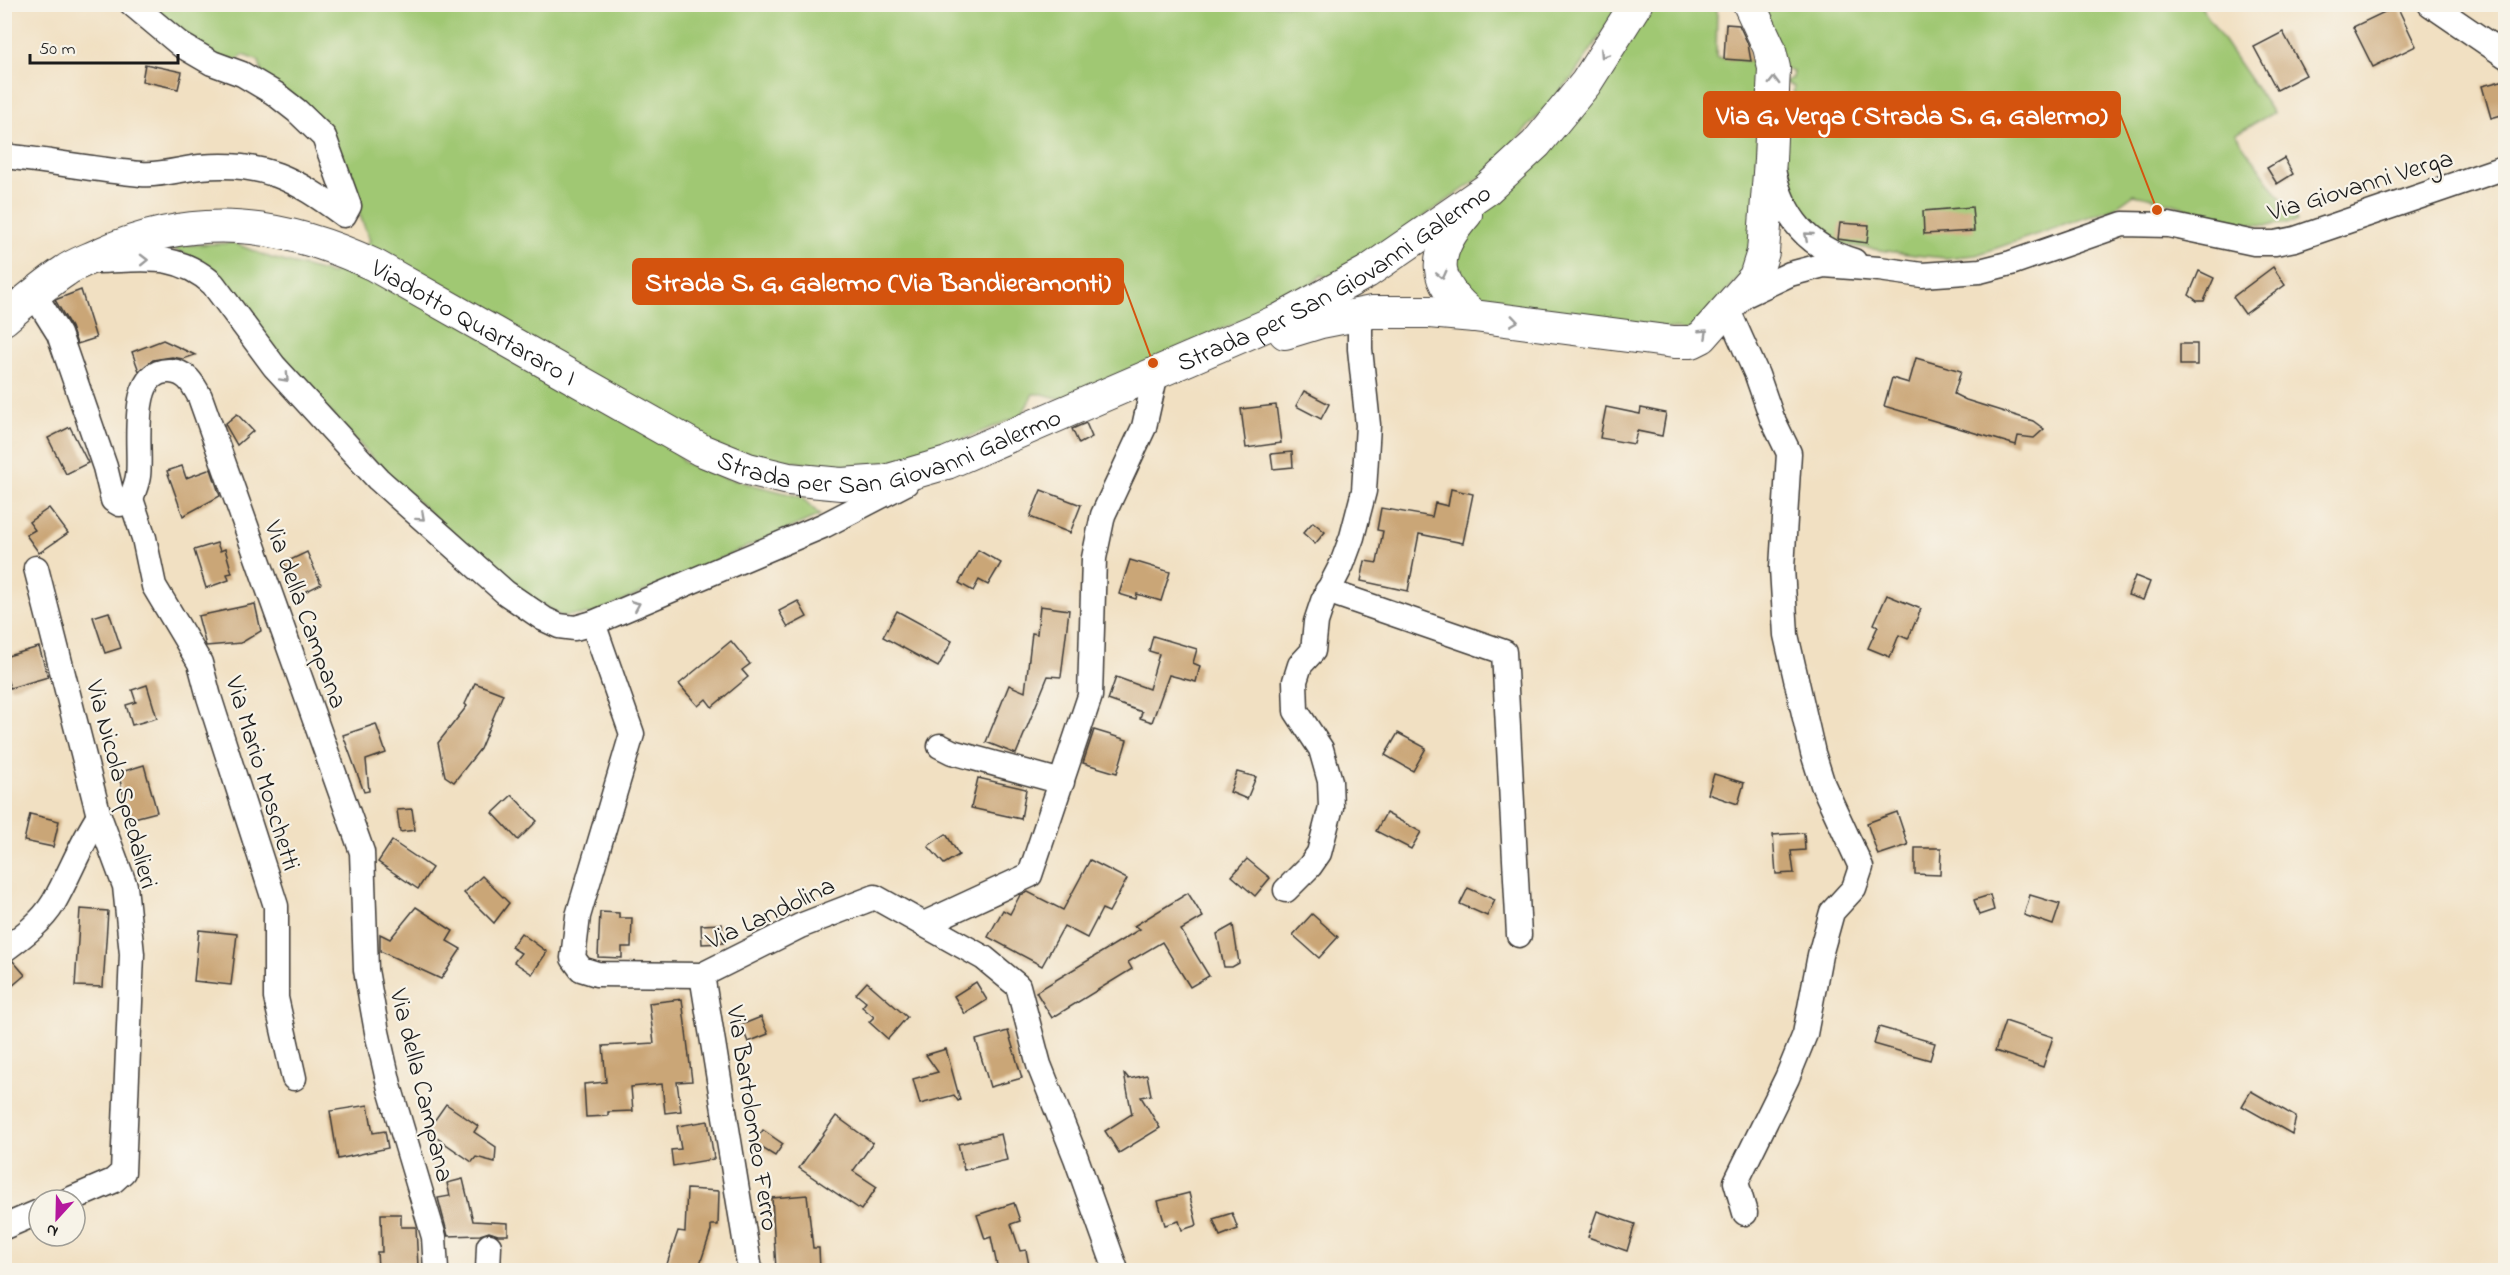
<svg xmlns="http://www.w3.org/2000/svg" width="2510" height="1275" font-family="'Indie Flower',sans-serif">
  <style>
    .green { fill: #a0c873; stroke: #5e7248; stroke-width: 1.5 }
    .building { fill: #caa677 }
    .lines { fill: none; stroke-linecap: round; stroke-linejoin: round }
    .minor-casing { stroke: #3c3935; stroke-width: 27 }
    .major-casing { stroke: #3c3935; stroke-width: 34 }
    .minor { stroke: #fff; stroke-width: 24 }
    .major { stroke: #fff; stroke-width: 32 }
    .oneway { stroke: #999 }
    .labels { text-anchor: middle; stroke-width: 4.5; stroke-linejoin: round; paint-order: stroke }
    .street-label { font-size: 26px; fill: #1c1c1c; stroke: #f7f3e8 }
    .leader { fill: none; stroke: #d4530e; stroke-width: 2 }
    .callout-dot { fill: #d4530e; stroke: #f7f3e8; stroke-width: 2 }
    .callout { fill: #d4530e; stroke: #d4530e; stroke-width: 2 }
    .callout-label { font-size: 27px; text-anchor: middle; font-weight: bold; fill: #fff }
  </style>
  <rect width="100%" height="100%" fill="#f7f3e8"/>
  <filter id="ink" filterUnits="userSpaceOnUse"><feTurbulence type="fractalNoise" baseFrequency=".0167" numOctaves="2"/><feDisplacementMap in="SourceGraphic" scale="12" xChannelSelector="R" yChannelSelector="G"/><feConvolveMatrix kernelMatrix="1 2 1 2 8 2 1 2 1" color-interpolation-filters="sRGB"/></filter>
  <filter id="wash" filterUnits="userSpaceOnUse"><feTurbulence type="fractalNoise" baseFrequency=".008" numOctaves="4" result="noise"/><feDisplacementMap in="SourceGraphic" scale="24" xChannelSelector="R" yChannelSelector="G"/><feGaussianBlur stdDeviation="1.35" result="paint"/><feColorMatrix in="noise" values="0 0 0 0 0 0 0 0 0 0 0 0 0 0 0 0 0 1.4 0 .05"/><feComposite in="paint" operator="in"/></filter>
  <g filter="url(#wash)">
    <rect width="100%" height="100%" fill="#f1e0c2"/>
    <g class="green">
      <path d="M141,5H1621L1572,78L1487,173L1332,280L1322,275L1309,286L1308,292L1060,399L1043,394H1033L1022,415C970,436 917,462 861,466C829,468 798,462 766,458C736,454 705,452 675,449L683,462L722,477L801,497L820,515L593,614L561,616L512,587L384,471L254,328L196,259L167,246L234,243L271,258L332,274L370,241L331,141L264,82L259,61L243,55L234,63L195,49Z"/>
      <path d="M1651,5H1739L1717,7L1716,58L1763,62L1753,262L1690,331L1470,302L1449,262L1459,233L1504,193Z"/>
      <path d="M1762,5H2204L2201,7L2273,113L2235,134L2297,221C2239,236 2190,204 2134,194L2114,208L1976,255L1945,258L1915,255L1838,244L1820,236L1784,189L1782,103L1793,98L1794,87L1784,82L1793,78L1794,71L1783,69Z"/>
    </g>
    <g id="blocks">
      <g class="building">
        <path d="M2397,6L2416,46L2373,67L2353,27Z"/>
        <path d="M1726,24L1739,25L1748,44L1751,61L1724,59Z"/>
        <path d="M2283,32L2306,75L2277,90L2254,47Z"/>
        <path d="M145,64L182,72L178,89L142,81Z"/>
        <path d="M2505,80V114L2491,118L2482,86Z"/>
        <path d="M2284,158L2293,174L2277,184L2267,168Z"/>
        <path d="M1972,207L1974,231L1924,234L1923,211Z"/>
        <path d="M1840,223L1869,225L1867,243L1838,239Z"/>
        <path d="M2273,267L2285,285L2245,314L2233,297Z"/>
        <path d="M2199,271L2214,278L2204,301H2197L2189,295Z"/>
        <path d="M81,290L96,338L77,344L71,327L55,300Z"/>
        <path d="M163,340L195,355L183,359L172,357L153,360L139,371L132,352Z"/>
        <rect x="2180" y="344" width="17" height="21"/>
        <path d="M1916,358L1961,371L1954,394L1966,400L2033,421L2044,429L2034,438L2018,436L2016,445L1884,406L1892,378L1909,383Z"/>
        <path d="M1304,391L1329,404L1321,419L1296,406Z"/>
        <path d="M1276,405L1281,443L1246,448L1241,409Z"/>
        <path d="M1606,407L1640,414L1641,408L1666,413L1662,436L1637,431L1634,444L1600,438Z"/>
        <path d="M237,414L253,431L237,445L225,424Z"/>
        <path d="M1086,423L1092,437L1079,444L1072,429Z"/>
        <path d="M70,427L88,463L66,474L48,438Z"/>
        <path d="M1292,452L1293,467L1273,469L1271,454Z"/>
        <path d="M182,466L186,478L211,469L220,496L183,516L167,471Z"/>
        <path d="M1451,489L1473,494L1463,543L1419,534L1408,591L1361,581L1365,561L1377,563L1383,531L1377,530L1381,508L1432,517L1435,503L1448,506Z"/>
        <path d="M1041,490L1081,505L1070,533L1030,517Z"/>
        <path d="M49,508L68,533L39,553L26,535L35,530L29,522Z"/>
        <path d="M1313,522L1325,532L1315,544L1303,533Z"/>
        <path d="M217,543L220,551L225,549L232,573L227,574L229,580L206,588L194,550Z"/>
        <path d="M978,550L1001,563L988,585L979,580L973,591L959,583Z"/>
        <path d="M307,552L321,584L299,595L284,563Z"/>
        <path d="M1130,560L1170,572L1161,601L1137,594L1136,599L1119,594Z"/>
        <path d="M2135,576L2150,582L2143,600L2128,595Z"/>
        <path d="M1887,595L1921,609L1908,639L1899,635L1890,657L1868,648L1878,626L1874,624Z"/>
        <path d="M798,601L807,617L788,627L779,611Z"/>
        <path d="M255,604L261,631L241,643L206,646L198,616Z"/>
        <path d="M1040,606L1069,610L1061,677L1048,676L1016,754L986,742L1009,685L1025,692L1032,633L1037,634Z"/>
        <path d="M897,611L952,641L938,667L883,637Z"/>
        <path d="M109,612L121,648L105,653L93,617Z"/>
        <path d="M1153,636L1197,649L1193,663L1200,666L1196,682L1169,675L1152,722L1140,718L1142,712L1108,700L1116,677L1149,689L1159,654L1149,651Z"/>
        <path d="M731,641L750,664L742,670L748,677L712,707L706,699L698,706L679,684Z"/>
        <path d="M39,647L48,677L10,688L4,670V657Z"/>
        <path d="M475,683L503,694L480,749L454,782L445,776L438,743L467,706L465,704Z"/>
        <path d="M147,685L157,718L132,725L126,705L136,702L132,690Z"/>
        <path d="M376,724L386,753L366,760L369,791L364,792L343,735Z"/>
        <path d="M1094,730L1127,740L1117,773L1083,763Z"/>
        <path d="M1398,733L1426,748L1413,771L1385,755Z"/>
        <path d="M144,765L157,812L130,819L118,773Z"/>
        <path d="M1237,772L1256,777L1247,799L1230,792Z"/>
        <path d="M1714,774L1744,783L1738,804L1708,794Z"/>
        <path d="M978,778L1026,789L1021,819L971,808Z"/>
        <path d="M512,795L537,821L518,840L493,813Z"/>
        <path d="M412,809L415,830L400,832L397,810Z"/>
        <path d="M1897,812L1908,845L1878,855L1867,823Z"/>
        <path d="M1386,813L1421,832L1411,849L1376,831Z"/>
        <path d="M30,814L59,821L53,847L24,841Z"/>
        <path d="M1804,833L1805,850L1791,851L1794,873L1776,874L1773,835Z"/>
        <path d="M946,834L959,855L944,864L928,846Z"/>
        <path d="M392,841L432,868L418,889L378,862Z"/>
        <path d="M1915,848H1941L1940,875L1915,874Z"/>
        <path d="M1247,859L1270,878L1255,896L1232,876Z"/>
        <path d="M1090,860L1127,879L1109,912L1102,909L1087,938L1064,926L1042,966L988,937L1003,910L1010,914L1020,895L1028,892L1063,910Z"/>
        <path d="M482,876L509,903L494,923L464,893Z"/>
        <path d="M1468,888L1495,900L1487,916L1460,904Z"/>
        <path d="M1188,893L1203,917L1181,930L1209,976L1190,987L1162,942L1128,962L1132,969L1052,1018L1036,992L1140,929L1134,926Z"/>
        <path d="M1990,895L1994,910L1979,915L1974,900Z"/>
        <path d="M2030,895L2060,904L2053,925L2024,915Z"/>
        <path d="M416,907L453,931L447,941L461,949L441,979L380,951V934L390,939Z"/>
        <path d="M80,909L108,911L103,987L75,986Z"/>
        <path d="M600,912L619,913V918H632L631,947H622V958L598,957Z"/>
        <path d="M1312,914L1338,937L1319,958L1293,935Z"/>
        <path d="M722,924L723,943L702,944L701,925Z"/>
        <path d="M1233,925L1239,963L1232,967H1224L1217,934Z"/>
        <path d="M199,930L237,934L231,985L194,981Z"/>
        <path d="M521,933L547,952L532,974L514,962L521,953L511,947Z"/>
        <path d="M13,961L25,975L4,993V968Z"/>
        <path d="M867,982L907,1017L888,1039L869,1022L874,1017L862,1007L866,1002L856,994Z"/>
        <path d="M976,982L987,1000L965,1014L954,996Z"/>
        <path d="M682,999L692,1081L677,1082L681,1111L665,1113L662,1084L631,1087L633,1111L608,1112V1116L586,1117L584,1084L606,1082L603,1046L654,1043L649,1003Z"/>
        <path d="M761,1017L768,1034L748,1042L741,1025Z"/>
        <path d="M2005,1021L2053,1037L2043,1067L1995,1051Z"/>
        <path d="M1879,1027L1935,1043L1930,1060L1874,1044Z"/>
        <path d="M1008,1031L1022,1078L990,1087L976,1040Z"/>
        <path d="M946,1049L960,1100L958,1101L954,1095L920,1104L913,1079L938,1072L926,1055Z"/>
        <path d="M1124,1074H1125L1129,1079L1147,1075L1151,1095L1141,1097L1160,1128L1119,1153L1105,1131L1132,1114Z"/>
        <path d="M2251,1091L2296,1117L2292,1134L2242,1106Z"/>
        <path d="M446,1104L478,1126L474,1132L496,1147L495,1162L476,1157L472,1162L427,1131Z"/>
        <path d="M368,1105L373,1133L385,1131L388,1148L338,1159L330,1111Z"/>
        <path d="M836,1116L873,1143L853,1171L877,1187L861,1210L799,1168Z"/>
        <path d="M708,1121L714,1159L673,1166L671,1150L681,1149L677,1126Z"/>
        <path d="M763,1130L783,1144L775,1156L754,1143Z"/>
        <path d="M1001,1134L1007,1160L964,1170L958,1144Z"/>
        <path d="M463,1179L473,1221L508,1223V1235H498L489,1232L480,1235L448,1236L438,1198L450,1196L447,1183Z"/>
        <path d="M687,1189L719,1191L718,1225H711V1231L698,1270H665L678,1231L685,1232Z"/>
        <path d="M1189,1193L1197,1225L1182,1230L1179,1221L1165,1225L1158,1201Z"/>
        <path d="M807,1195L813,1248H819L820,1270H776L772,1198Z"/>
        <path d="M1014,1203L1020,1221L1011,1224L1020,1251L1026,1250L1030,1270H998L991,1237L985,1239L977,1215Z"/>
        <path d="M1597,1211L1635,1224L1627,1251L1588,1237Z"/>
        <path d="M1232,1213L1238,1229L1220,1236L1213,1219Z"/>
        <path d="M381,1214H401V1227H416L418,1267L378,1268L377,1252H382Z"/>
      </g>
    </g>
  </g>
  <g filter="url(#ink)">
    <use href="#blocks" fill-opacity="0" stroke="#3c3935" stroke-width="1.5"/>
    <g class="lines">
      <defs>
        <g id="minor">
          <path d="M2430,4L2506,56"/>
          <path d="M4,156C50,161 96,170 141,174C160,176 181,169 200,167C264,161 295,179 344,215L349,206L324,137L297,111L274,93L242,74L212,63L181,45L132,4"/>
          <path d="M1773,170C1783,217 1807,247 1854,261"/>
          <path d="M96,261C143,260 176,251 213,284L274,366L378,479L506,593L544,619L559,626L575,628L593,623L825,525L906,483"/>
          <path d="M34,294L59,334L105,467L113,500L120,504L131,499C133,492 137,484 138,476C142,451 126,369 170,371C187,372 193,384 200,397L362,852L366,970L377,1032L390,1089L434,1237L436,1270"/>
          <path d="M1739,298L1790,274L1824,265L1879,269L1922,275L1980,271L2011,263L2123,224L2169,225L2254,243H2275L2295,239L2506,167"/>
          <path d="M1727,308L1757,375L1772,418L1789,453L1782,568L1786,635L1813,753L1823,785L1861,867L1854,888L1832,912L1820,955L1805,1034L1787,1078L1736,1182L1745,1213"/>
          <path d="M131,499L144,538L154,586L200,663L209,697L276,906V998L294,1078"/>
          <path d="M36,568L99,816L125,886L132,954L123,1172L113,1181L69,1200"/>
          <path d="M1327,591L1504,652L1519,935"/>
          <path d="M593,623L632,734L578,916L573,958L581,969L597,974L702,975L800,926L875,897L984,958L1018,986L1039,1065L1076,1158L1116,1270"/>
          <path d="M940,746L952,752L1062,782"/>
          <path d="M1286,890L1310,866L1319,853L1331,807L1330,781L1321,749L1296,711L1295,681L1300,665L1313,651L1316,622L1323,601L1342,564L1352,537L1364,491L1368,425L1360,349V315"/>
          <path d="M924,924L1030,875L1090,696L1094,558L1103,515L1144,427L1156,373"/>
          <path d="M4,950C23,936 42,922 54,902C70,874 80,845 99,816"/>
          <path d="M702,975L750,1270"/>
          <path d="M4,1227L39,1212"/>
          <path d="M488,1270L489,1246"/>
        </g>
        <g id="major">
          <path d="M1466,214C1431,254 1431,282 1474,316"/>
          <path id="s1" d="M4,319C24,302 44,285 65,271C76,263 90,259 102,253C196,211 283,222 374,265L701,450L748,469L789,479L841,484L885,481L947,463L1279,320L1367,272L1486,190L1536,144L1586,83L1636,4"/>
          <path d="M1285,333L1321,322L1372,312H1429L1474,316L1674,342H1692L1702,337L1755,277L1763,252L1770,160L1774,68L1769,47L1749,4"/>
        </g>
      </defs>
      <use href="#minor" class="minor-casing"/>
      <use href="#major" class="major-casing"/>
      <use href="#minor" class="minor"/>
      <use href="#major" class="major"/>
    </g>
    <defs><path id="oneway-chevron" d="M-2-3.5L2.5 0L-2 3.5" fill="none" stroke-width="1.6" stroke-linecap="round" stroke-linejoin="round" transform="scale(1.5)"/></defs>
    <g class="oneway">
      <use href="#oneway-chevron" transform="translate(1604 54) rotate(123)"/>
      <use href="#oneway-chevron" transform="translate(1774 81) rotate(-89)"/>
      <use href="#oneway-chevron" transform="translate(1808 236) rotate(-139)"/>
      <use href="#oneway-chevron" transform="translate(144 260) rotate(-1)"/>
      <use href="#oneway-chevron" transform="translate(1442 275) rotate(76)"/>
      <use href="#oneway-chevron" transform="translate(1514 321) rotate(8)"/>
      <use href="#oneway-chevron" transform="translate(1704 333) rotate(-43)"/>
      <use href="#oneway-chevron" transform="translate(285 378) rotate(47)"/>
      <use href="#oneway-chevron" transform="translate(421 517) rotate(42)"/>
      <use href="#oneway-chevron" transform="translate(636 605) rotate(-23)"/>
    </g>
  </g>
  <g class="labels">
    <g class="street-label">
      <text transform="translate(2360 184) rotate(-17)" y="9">Via Giovanni Verga</text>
      <text dy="9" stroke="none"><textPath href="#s1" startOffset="1460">Strada per San Giovanni Galermo</textPath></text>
      <text dy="9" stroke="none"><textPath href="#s1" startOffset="516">Viadotto Quartararo I</textPath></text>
      <text dy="9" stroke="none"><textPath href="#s1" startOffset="974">Strada per San Giovanni Galermo</textPath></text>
      <text transform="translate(307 614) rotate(70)" y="9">Via della Campana</text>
      <text transform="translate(264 773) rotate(73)" y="9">Via Mario Moschetti</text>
      <text transform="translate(123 784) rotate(75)" y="9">Via Nicola Spedalieri</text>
      <text transform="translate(770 912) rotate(-25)" y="9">Via Landolina</text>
      <text transform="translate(423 1085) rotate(76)" y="9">Via della Campana</text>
      <text transform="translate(754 1118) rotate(81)" y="9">Via Bartolomeo Ferro</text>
    </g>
  </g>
  <path class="leader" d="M2157 210L2120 114M1153 363L1123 282"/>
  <g class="callout-dot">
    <circle cx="2157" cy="210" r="6"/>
    <circle cx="1153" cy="363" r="6"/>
  </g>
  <g class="callout">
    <rect x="1704" y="92" width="416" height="45" rx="6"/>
    <rect x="633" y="259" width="490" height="45" rx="6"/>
  </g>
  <g class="callout-label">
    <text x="1912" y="124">Via G. Verga (Strada S. G. Galermo)</text>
    <text x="878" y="291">Strada S. G. Galermo (Via Bandieramonti)</text>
  </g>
  <rect width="2510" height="1275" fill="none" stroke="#f7f3e8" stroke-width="24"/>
  <g transform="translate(57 1218) rotate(202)"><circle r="28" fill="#f7f3e8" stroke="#9f9d96" stroke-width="1.5"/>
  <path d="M0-4.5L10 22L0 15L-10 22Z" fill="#b5179e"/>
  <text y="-9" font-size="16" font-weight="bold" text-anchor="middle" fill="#1c1c1c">N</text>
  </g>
  <path d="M30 54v9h148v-9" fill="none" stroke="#1c1c1c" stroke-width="3"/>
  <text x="39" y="54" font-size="18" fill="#1c1c1c" stroke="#f7f3e8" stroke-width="4.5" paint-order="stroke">50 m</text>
</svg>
